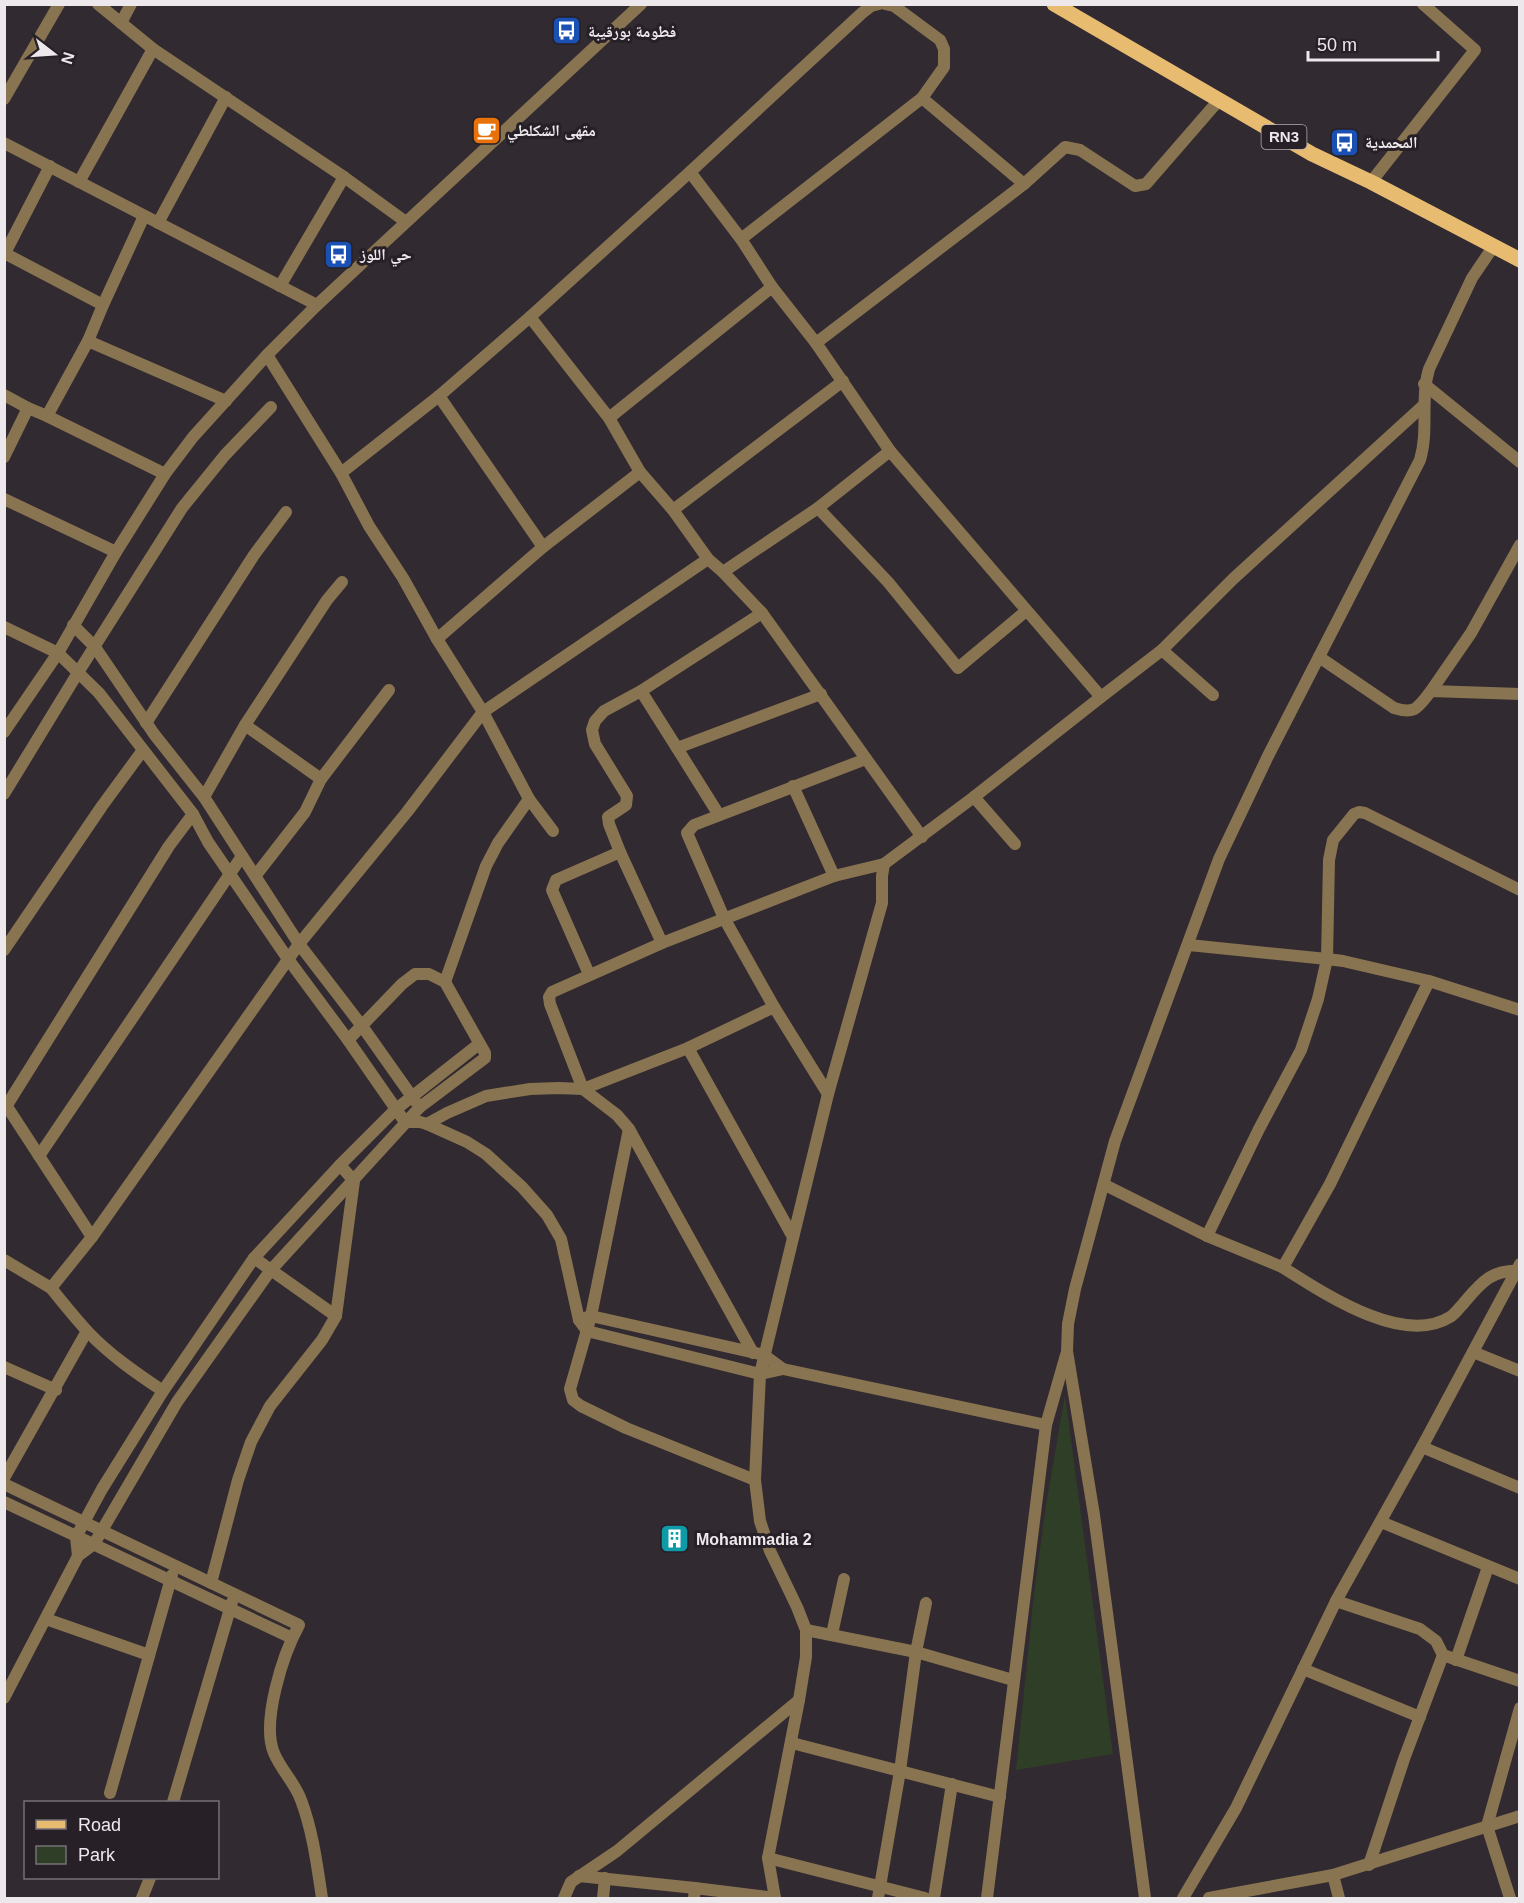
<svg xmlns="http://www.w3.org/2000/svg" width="1524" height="1903" font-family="Arial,'Noto Naskh Arabic',sans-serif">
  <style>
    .green { fill: #2f3e27 }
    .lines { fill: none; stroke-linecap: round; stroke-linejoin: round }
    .minor { stroke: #897451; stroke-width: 12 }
    .tertiary { stroke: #897451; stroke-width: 12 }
    .primary { stroke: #e7bc70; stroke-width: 15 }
    .labels { text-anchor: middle; stroke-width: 6; stroke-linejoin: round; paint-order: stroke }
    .shield { fill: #272027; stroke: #b2acb1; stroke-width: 1.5 }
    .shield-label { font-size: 15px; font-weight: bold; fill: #ede8ec }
    .poi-label { font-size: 16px; font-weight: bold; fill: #ede8ec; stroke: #272027; text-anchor: start }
  </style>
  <rect width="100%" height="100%" fill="#312a31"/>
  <path class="green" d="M1065,1395L1113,1754L1016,1770L1034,1593L1046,1505Z"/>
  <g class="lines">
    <g class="minor">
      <path d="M98,4L153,49L344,177L406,222"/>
      <path d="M879,4L871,6L862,13L690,172L741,239L772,287L816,343L890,451"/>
      <path d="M885,4L894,6L940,40L944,49V67L922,98L1024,184L1065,147L1080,150L1135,186L1146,184L1219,100"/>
      <path d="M121,23L131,4"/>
      <path d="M4,99L59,4"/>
      <path d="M4,143L317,305"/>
      <path d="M79,182L153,49"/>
      <path d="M1371,182L1475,50L1423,4"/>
      <path d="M158,223L226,97"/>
      <path d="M741,239L922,98"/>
      <path d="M4,253L103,305"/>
      <path d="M4,255L50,166"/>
      <path d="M280,286L344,177"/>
      <path d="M530,317L609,418L640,472"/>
      <path d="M88,341L226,401"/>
      <path d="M816,343L1024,184"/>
      <path d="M267,355L341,473L369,526L403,578L437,639L483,712L529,799L553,831"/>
      <path d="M1424,384L1520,462"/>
      <path d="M4,395L28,408"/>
      <path d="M439,396L543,547"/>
      <path d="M47,416L165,474"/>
      <path d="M609,418L772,287"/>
      <path d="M4,457L28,408L47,416L88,341L103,305L144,216"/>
      <path d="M341,473L439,396L530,317L690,172"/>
      <path d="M4,499L116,552"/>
      <path d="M818,508L888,582L958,668L1026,611"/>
      <path d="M673,510L843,381"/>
      <path d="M723,572L762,613L922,837"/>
      <path d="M73,625L95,647L154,734L204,797L299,944L362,1026L415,1101"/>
      <path d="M4,627L58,653L99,693L193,814L208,842L288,959L348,1040L405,1122H420L427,1124L467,1142L486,1154L522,1187L547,1215L561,1239L579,1320L587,1331L760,1374L783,1369"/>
      <path d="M437,639L543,547L640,472L673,510L708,559L723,572L818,508L890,451L1101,697L1162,650L1233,579L1424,405"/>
      <path d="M1162,650L1213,695"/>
      <path d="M1319,657L1394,708C1416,715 1418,707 1431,691L1520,694"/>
      <path d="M641,691L677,748L821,694"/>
      <path d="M1431,691L1471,633L1520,545"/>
      <path d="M146,723L254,555L286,512"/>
      <path d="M245,725L321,779"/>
      <path d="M677,748L719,815"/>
      <path d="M866,759L694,825L687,833L724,918L774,1007L688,1048L583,1089L550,1004L549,997L552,992L662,943L834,876L884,864"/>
      <path d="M793,786L834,876"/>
      <path d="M4,794L79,671L182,508L225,455L271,407"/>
      <path d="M204,797L245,725L327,600L342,582"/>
      <path d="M974,797L1015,844"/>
      <path d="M620,852L609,824L608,817L626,805L627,796L595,744L592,730L595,721L604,711L641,691L762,613"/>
      <path d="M256,875L305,812L321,779L389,690"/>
      <path d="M1189,945L1327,959L1329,860L1333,840L1354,814L1359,812L1365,813L1520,890"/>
      <path d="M4,950L102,806L143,750"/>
      <path d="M589,974L552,890L556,880L620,852L662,943"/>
      <path d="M445,982L486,866L498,843L529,799"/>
      <path d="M774,1007L828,1094"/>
      <path d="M688,1048L793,1237"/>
      <path d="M4,1102L92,1237"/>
      <path d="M7,1105L169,846L193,814"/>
      <path d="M427,1124L447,1113L486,1096L530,1089L559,1088L583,1089L617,1115L629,1129L753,1353"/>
      <path d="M629,1129L591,1316L570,1389L573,1400L581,1406L626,1428L755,1480"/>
      <path d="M39,1156L242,856"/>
      <path d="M1105,1185L1207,1236L1282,1267L1286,1262L1330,1184L1429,981L1520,1010"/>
      <path d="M1207,1236L1259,1129L1301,1050L1318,999L1327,959L1343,961L1429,981"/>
      <path d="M254,1258L336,1316"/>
      <path d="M4,1260L51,1288L92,1237L299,944L407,812L483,712L708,559"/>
      <path d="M1282,1267C1322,1292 1402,1347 1450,1317C1455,1314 1459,1308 1463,1304C1480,1284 1491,1269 1520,1271"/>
      <path d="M51,1288C63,1303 75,1318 88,1332C110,1355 136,1373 163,1391"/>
      <path d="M579,1320L591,1316L764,1355L783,1369L1046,1425"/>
      <path d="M1473,1352L1520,1371"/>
      <path d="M4,1367L56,1390"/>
      <path d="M1422,1447L1520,1488"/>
      <path d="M4,1478L87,1331"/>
      <path d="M4,1484L299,1625C283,1654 261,1722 274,1753C281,1770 295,1783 301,1800C313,1832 317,1865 322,1898"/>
      <path d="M4,1502L292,1638"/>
      <path d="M1381,1522L1520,1579"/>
      <path d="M78,1556L76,1537L102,1489L163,1391L254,1258L340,1165L395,1110L479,1044"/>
      <path d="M211,1583L238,1480L251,1442L270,1406L322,1340L336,1316L354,1181L340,1165"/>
      <path d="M1336,1601L1420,1629L1436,1641L1443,1655L1520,1681"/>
      <path d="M46,1619L149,1655"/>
      <path d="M806,1630L916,1652L1013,1680"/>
      <path d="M832,1634L844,1579"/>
      <path d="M1456,1660L1488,1567"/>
      <path d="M1303,1669L1420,1717"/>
      <path d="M4,1698L78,1556L94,1544L177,1402L270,1271L420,1107L485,1058V1053L445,982L429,974H415L402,984L348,1040"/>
      <path d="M792,1743L1000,1797"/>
      <path d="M110,1793L172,1575"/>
      <path d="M173,1802L232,1602"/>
      <path d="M768,1858L925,1898"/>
      <path d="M1369,1865L1404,1759L1443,1655"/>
      <path d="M1333,1875L1339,1898"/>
      <path d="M579,1876L695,1888L694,1898"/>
      <path d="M695,1888L775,1898"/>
      <path d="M142,1898L150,1878"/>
      <path d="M564,1898L571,1882L617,1851L799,1700"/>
      <path d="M603,1898L605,1878"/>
      <path d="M775,1898L768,1858L799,1700L806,1657V1630L797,1607L770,1551L760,1521L755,1480L760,1374L828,1094L882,903V876L884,864L974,797L1101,697"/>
      <path d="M878,1898L900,1771L916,1652L926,1603"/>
      <path d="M934,1898L952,1784"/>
      <path d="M987,1898L1046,1425L1066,1355"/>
      <path d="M1145,1898L1094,1515L1067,1351L1068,1324L1075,1289L1115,1141L1219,859L1268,756L1420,460C1429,430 1420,399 1429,369L1472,278L1493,247"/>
      <path d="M1183,1898L1236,1808L1336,1601L1422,1447L1520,1264"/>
      <path d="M1209,1898L1333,1875L1520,1816"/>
      <path d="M1510,1898L1487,1826L1520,1708"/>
    </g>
    <path class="tertiary" d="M4,732L58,653L116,552L165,474L193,437L267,355L317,305L641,4"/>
    <path class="primary" d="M1054,4L1312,154L1371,182L1520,260"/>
  </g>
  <defs>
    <symbol id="bus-square" viewBox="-11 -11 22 22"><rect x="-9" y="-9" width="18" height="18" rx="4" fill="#1a4fb4" stroke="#272027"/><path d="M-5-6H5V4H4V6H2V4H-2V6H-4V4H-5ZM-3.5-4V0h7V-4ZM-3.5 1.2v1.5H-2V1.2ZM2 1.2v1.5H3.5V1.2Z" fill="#fff"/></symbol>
    <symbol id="cafe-square" viewBox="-11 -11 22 22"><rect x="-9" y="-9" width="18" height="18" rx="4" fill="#e8710a" stroke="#272027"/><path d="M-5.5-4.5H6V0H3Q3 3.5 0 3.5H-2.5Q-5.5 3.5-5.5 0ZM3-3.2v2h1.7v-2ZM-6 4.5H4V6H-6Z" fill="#fff"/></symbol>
    <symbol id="building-square" viewBox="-11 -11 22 22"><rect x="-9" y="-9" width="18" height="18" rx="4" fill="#0f9aa8" stroke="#272027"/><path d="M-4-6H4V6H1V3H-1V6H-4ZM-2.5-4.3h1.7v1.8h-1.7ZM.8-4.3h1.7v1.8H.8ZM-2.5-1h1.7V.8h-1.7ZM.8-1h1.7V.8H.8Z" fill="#fff"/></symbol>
  </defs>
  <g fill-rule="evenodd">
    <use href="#bus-square" x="550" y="14" width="33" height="33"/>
    <use href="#cafe-square" x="470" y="114" width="33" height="33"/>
    <use href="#bus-square" x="1328" y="126" width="33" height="33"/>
    <use href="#bus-square" x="322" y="238" width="33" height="33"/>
    <use href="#building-square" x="658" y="1522" width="33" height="33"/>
  </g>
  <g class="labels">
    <rect class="shield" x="1261.5" y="125" width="45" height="24" rx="4.5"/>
    <g class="shield-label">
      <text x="1284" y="142">RN3</text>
    </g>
    <g class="poi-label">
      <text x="588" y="37">فطومة بورقيبة</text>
      <text x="507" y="136">مقهى الشكلطي</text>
      <text x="1365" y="148">المحمدية</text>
      <text x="360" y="260">حي اللوز</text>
      <text x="696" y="1545">Mohammadia 2</text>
    </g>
  </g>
  <rect width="1524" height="1903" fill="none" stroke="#ede8ec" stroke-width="12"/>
  <rect x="24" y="1801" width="195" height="78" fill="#272027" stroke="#767076" stroke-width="1.5"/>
  <rect x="36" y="1820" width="30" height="9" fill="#e7bc70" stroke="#767076" stroke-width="1.5"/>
  <text x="78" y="1831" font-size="18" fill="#ede8ec">Road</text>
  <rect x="36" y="1846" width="30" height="18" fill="#2f3e27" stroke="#767076" stroke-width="1.5"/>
  <text x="78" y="1861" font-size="18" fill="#ede8ec">Park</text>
  <g transform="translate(54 54) rotate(107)" stroke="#272027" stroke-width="4.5" paint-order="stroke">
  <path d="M0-4.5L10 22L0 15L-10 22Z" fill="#ede8ec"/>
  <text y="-9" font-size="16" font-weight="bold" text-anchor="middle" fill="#ede8ec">N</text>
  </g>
  <path d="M1308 51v9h130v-9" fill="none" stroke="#ede8ec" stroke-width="3"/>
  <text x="1317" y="51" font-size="18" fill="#ede8ec" stroke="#272027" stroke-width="4.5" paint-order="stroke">50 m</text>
</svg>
